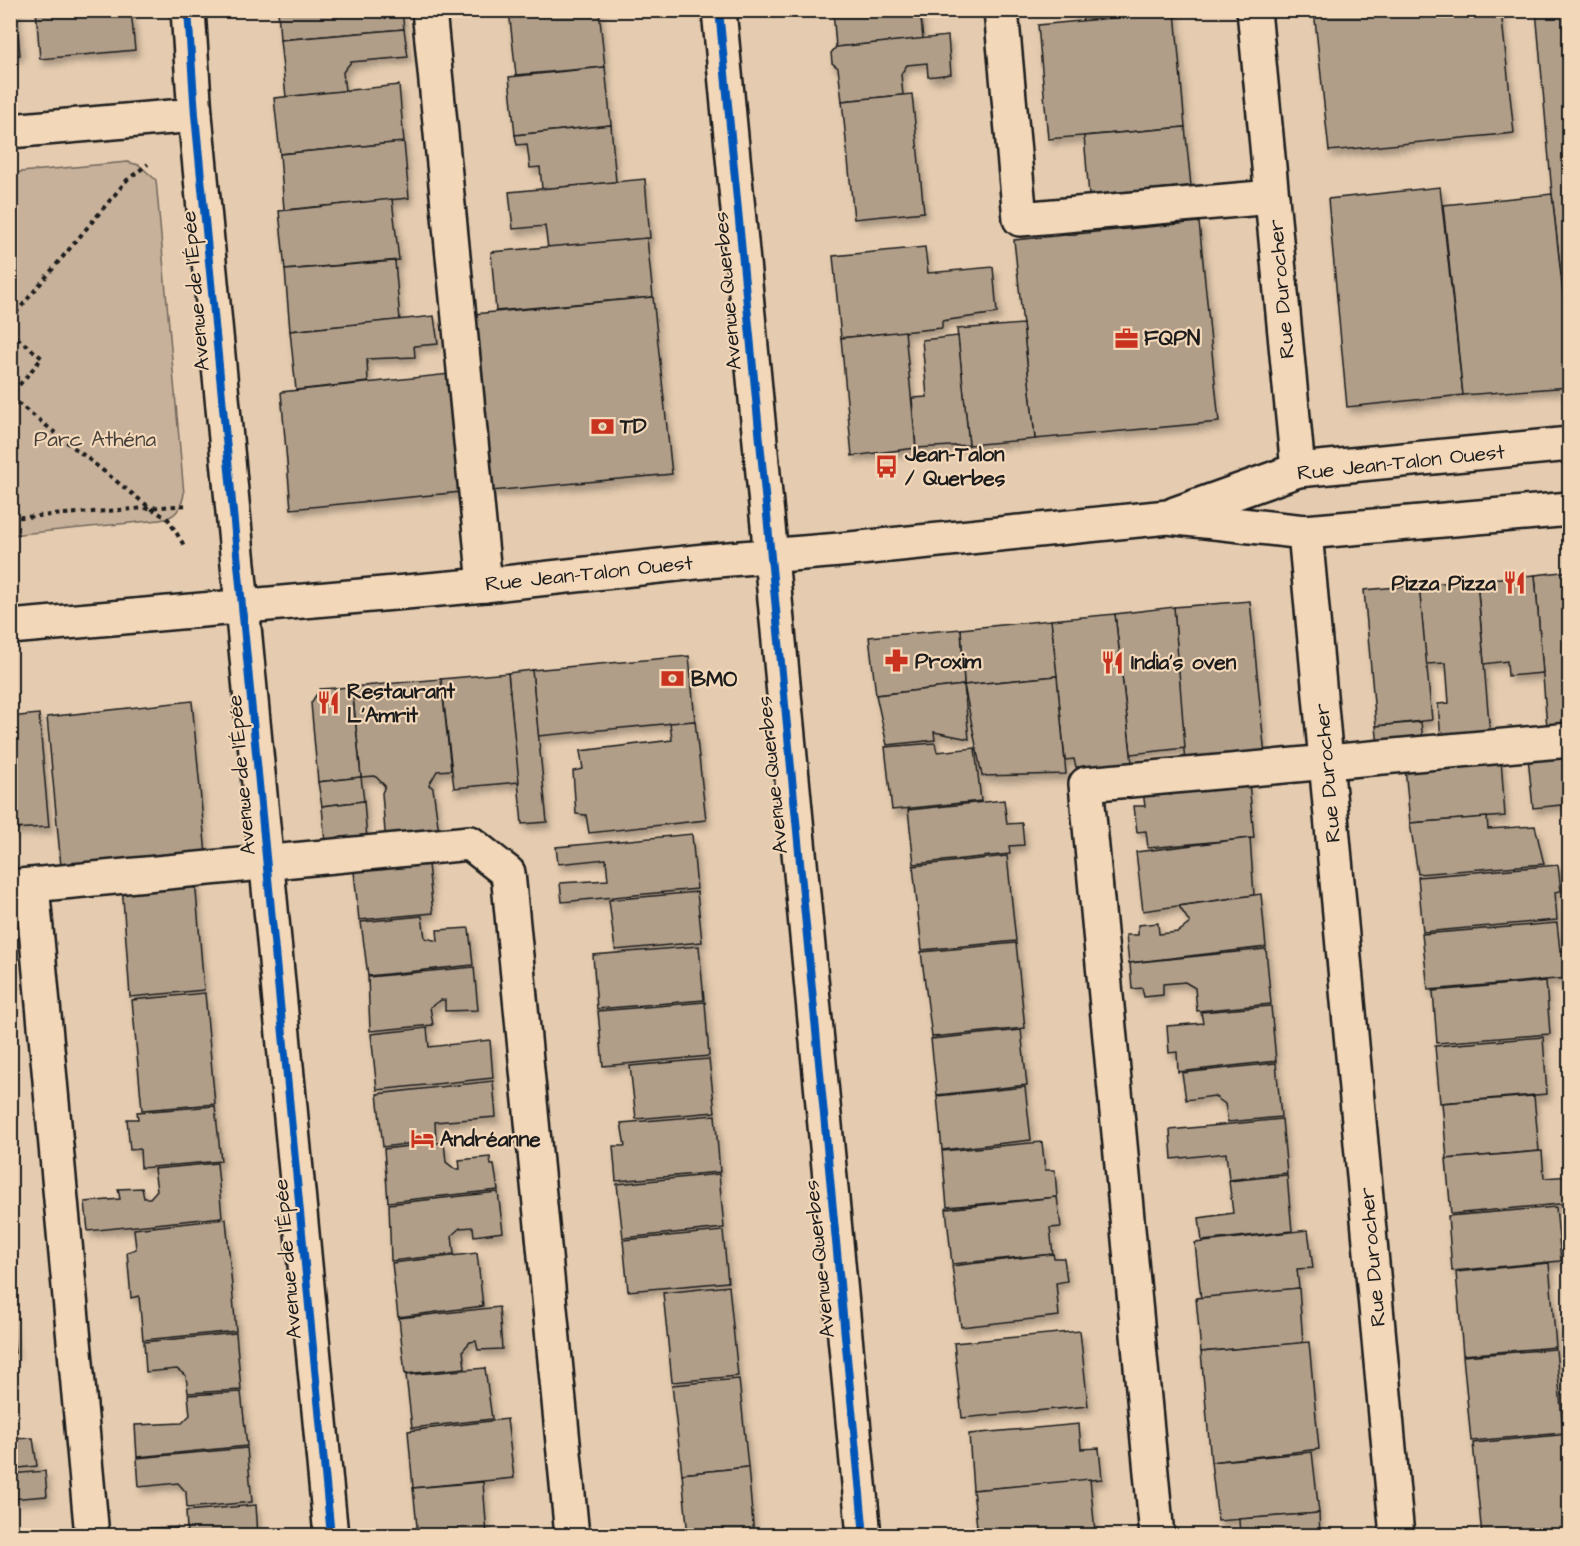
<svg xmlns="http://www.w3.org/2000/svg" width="1580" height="1546" font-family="'Architects Daughter',sans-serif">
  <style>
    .green { fill: #c7b19a; stroke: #72665b; stroke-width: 1.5 }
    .building { fill: #b09e89; stroke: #1c1c1c; stroke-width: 1.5; filter: url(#shadow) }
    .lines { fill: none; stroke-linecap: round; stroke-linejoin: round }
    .minor-casing { stroke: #1c1c1c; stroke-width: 38 }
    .major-casing { stroke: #1c1c1c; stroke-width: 38 }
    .path { stroke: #1c1c1c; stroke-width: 4; stroke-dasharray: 4.5 4.5; stroke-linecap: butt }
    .minor { stroke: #f2d7b9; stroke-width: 33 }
    .major { stroke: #f2d7b9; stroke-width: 33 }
    .cycleway-casing { stroke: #f2d7b9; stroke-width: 11 }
    .cycleway { stroke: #0057b8; stroke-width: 8 }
    .labels { text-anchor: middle; stroke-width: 4.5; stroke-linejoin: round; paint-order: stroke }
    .street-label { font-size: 21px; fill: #1c1c1c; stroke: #f2d7b9 }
    .poi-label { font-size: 21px; font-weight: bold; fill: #1c1c1c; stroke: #f2d7b9; text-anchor: start }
    .park-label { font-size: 21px; fill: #47413c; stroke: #f2d7b9 }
  </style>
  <defs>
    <filter id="shadow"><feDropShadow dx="3.5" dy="6" stdDeviation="3" flood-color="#0004"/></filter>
  </defs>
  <rect width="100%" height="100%" fill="#e5ccb0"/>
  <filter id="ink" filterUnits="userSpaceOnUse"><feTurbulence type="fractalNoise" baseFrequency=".0167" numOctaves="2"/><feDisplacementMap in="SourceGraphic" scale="12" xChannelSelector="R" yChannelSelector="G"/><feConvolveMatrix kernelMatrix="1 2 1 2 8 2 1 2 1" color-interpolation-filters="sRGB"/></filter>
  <g filter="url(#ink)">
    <path class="green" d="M127,162L139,165L156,180L184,494C181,509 176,517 160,520L11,535V173Z"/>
    <g class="building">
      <path d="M10,10H16L20,55L10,56Z"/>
      <path d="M36,10H131L135,50L40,59Z"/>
      <path d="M278,10H402L404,29L280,40Z"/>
      <path d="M509,10H599L605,67L516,75Z"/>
      <path d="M833,10H920L923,39L836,47Z"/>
      <path d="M1082,10H1175V12L1083,21Z"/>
      <path d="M1314,10H1501L1514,133L1329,151Z"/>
      <path d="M1536,10H1570V357L1552,194Z"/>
      <path d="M1175,12L1185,127L1048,139L1038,25Z"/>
      <path d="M404,29L408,57L351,62L343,72L345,91L286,97L280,40Z"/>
      <path d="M948,36L951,74L928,77L927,63L907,65L901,74L903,95L842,101L838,68L832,63L831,53L836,47Z"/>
      <path d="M605,67L611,125L515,135L509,77Z"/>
      <path d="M399,85L404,142L280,154L274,98Z"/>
      <path d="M912,94L924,212L854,219L842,101Z"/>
      <path d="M611,125L616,182L542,189L540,167L530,168L527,144L517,145L515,135Z"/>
      <path d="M1185,127L1191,186L1089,195L1084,136Z"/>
      <path d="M404,142L409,198L284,210L280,154Z"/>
      <path d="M645,179L650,238L548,248L545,226L513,229L509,192Z"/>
      <path d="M1440,187L1463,395L1347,407L1328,199Z"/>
      <path d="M1552,194L1570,357V387L1463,395L1443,205Z"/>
      <path d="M392,199L399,260L285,270L279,211Z"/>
      <path d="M1199,222L1219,422L1035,439L1014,240Z"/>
      <path d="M647,238L653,297L496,311L491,252Z"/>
      <path d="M925,247L928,273L993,267L997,313L942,321V328L841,338L833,256Z"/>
      <path d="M395,261L400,320L290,331L285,270Z"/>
      <path d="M653,297L672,474L491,491L474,314Z"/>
      <path d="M434,316L438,344L414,346L415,357L367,359L368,382L296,390L290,331Z"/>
      <path d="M1023,324L1035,439L969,445L957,329Z"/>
      <path d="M905,331L916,448L852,456L841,338Z"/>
      <path d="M958,336L969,445L916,448L912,398L927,397L922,340Z"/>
      <path d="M450,374L461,492L291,509L281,392Z"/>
      <path d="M1570,571V726L1547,727L1535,575Z"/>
      <path d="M1535,575L1543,673L1508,676L1507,661L1484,664L1477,580Z"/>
      <path d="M1477,580L1490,735L1441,739L1438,704L1449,703L1446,663L1426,664L1419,585Z"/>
      <path d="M1419,585L1432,720L1376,726L1364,590Z"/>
      <path d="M1250,601L1265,756L1185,764L1174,607Z"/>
      <path d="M1174,607L1185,748L1131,754L1115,614Z"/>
      <path d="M1115,614L1132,763L1076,767L1074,759L1065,760L1051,620Z"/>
      <path d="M1051,620L1057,676L964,685L961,629Z"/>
      <path d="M961,629L964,685L876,695L869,637Z"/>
      <path d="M689,656L695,721L538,736L532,670Z"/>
      <path d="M532,670L547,822L522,824L508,673Z"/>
      <path d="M508,673L519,782L454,788L441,679Z"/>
      <path d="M1057,676L1066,774L982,776L964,685Z"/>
      <path d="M441,679L451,770L437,771L429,785L433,788L440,840L386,845L382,793L385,786L375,776L361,777L352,687Z"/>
      <path d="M964,685L969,739L934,732L935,740L887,745L876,695Z"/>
      <path d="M352,687L361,777L318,782L311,703L320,689Z"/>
      <path d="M192,701L206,855L61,866L47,717Z"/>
      <path d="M39,714L49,827L10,829V717Z"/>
      <path d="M695,721L706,820L589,833L586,815L576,814L573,771L583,769L580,751L672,740L670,723Z"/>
      <path d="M1421,722L1423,741L1378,746L1376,726Z"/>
      <path d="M935,743L937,752L975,748L981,801L892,810L885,747Z"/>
      <path d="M1570,752V804L1533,808L1528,757Z"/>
      <path d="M1501,759L1505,816L1410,823L1405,767Z"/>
      <path d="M361,777L364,801L322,806L318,782Z"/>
      <path d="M1249,782L1254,838L1148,848L1146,831L1137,832L1134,806H1145L1143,792Z"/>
      <path d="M1004,800L1007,824L1022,823L1024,845L1009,846L1010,854L914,864L908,810Z"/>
      <path d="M364,801L367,839L325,843L322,806Z"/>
      <path d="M1487,817L1488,829L1535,826L1544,864L1418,874L1410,823Z"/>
      <path d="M692,834L697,889L562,902L560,883L608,880L606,859L558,864L556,847Z"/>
      <path d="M1250,838L1254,895L1143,911L1136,852Z"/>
      <path d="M427,854L433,913L359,920L353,862Z"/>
      <path d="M1007,856L1016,941L922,950L913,866Z"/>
      <path d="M1558,865L1561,891L1555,892L1557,920L1423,932L1418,877Z"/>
      <path d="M195,879L204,990L130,997L122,885Z"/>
      <path d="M697,892L702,942L615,950L609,900Z"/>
      <path d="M1261,894L1266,947L1129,963L1126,935H1138V925L1158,923L1159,934L1178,932L1190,923L1179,906Z"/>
      <path d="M422,916L425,938L438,941L437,930L469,928L473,965L368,976L361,922Z"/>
      <path d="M1557,923L1560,951L1566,950L1568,978L1428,990L1422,934Z"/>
      <path d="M1016,943L1025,1028L932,1037L921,952Z"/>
      <path d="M699,946L704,1000L597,1009L593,955Z"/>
      <path d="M1266,949L1271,1004L1197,1011L1195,988L1185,982L1163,984V995L1144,997L1142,988L1132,989L1130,963Z"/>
      <path d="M474,967L478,1010L445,1011V1000H441L430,1007L433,1025L370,1031L368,977Z"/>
      <path d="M1546,981L1550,1034L1437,1043L1433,991Z"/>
      <path d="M205,993L215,1104L142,1110L132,1000Z"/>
      <path d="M705,1002L709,1056L603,1066L598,1011Z"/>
      <path d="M1271,1006L1276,1061L1178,1072L1177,1052L1169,1053L1167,1026L1203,1023L1201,1012Z"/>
      <path d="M427,1028L429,1047L490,1040L493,1078L377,1090L371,1034Z"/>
      <path d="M1021,1030L1027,1085L937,1095L931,1039Z"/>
      <path d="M1543,1037L1547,1094L1440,1103L1435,1046Z"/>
      <path d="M709,1059L715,1112L636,1119L630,1066Z"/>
      <path d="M1276,1063L1281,1117L1228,1122L1225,1104L1214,1096L1186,1100L1182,1073Z"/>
      <path d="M493,1081L496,1117L435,1122L436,1140L383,1147L377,1094Z"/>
      <path d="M1025,1087L1031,1140L942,1150L937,1096Z"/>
      <path d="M1534,1096L1539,1151L1447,1159L1442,1103Z"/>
      <path d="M215,1106L221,1161L141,1168L140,1149L130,1150L127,1119H138L137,1112Z"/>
      <path d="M715,1115L720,1172L616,1181L613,1146H625L621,1123Z"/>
      <path d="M1282,1119L1287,1173L1229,1180L1226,1153L1172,1159L1170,1130Z"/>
      <path d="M444,1142L446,1162L455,1169H460L459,1160L490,1157L491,1165H494L498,1190L388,1202L384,1149Z"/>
      <path d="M1042,1142L1045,1170H1055L1057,1197L947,1207L942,1151Z"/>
      <path d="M1542,1151L1544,1178L1570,1176V1203L1451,1214L1446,1159Z"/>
      <path d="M217,1163L222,1217L88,1231L85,1202L120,1199L118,1189L142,1188L144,1198H150L157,1190L154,1169Z"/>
      <path d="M719,1174L724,1228L623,1238L617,1184Z"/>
      <path d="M1287,1175L1292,1231L1202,1241L1199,1218L1233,1213L1229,1181Z"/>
      <path d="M498,1192L503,1232L474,1236L473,1227L460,1228L452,1235L454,1254L391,1261L389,1204Z"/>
      <path d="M1057,1197L1061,1227L1050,1228L1053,1254L952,1264L946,1209Z"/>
      <path d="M1556,1207L1561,1261L1452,1271L1448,1216Z"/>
      <path d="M226,1219L236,1331L143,1340L139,1296L131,1298L127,1252L136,1249L134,1229Z"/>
      <path d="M1308,1230L1313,1268L1297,1269L1299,1288L1201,1300L1195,1243Z"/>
      <path d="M723,1231L728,1282L628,1291L623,1240Z"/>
      <path d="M477,1253L483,1306L398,1317L392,1263Z"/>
      <path d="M1053,1254L1054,1258H1064L1067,1281L1056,1283L1059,1316L961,1327L952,1266Z"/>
      <path d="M1549,1263L1556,1347L1463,1355L1456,1272Z"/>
      <path d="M729,1286L738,1376L672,1382L663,1293Z"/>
      <path d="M1299,1288L1303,1343L1201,1352L1196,1298Z"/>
      <path d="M499,1307L502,1349L478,1350L476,1341L470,1342L463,1350L465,1368L405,1374L399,1318Z"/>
      <path d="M10,1313L15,1353L10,1354Z"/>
      <path d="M1080,1331L1088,1406L962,1418L954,1343Z"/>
      <path d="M236,1333L241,1390L188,1393L186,1376L177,1369L146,1372L144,1342Z"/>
      <path d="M1309,1342L1319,1449L1211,1462L1201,1352Z"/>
      <path d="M1556,1349L1563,1433L1471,1441L1463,1356Z"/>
      <path d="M485,1368L492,1419L412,1428L406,1375Z"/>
      <path d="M739,1379L748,1467L682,1474L672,1385Z"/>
      <path d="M241,1392L247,1446L137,1457L135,1425L182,1423L190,1415L188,1395Z"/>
      <path d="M507,1419L514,1478L413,1488L408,1431Z"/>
      <path d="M1079,1424L1081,1449L1099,1448L1102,1479L973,1490L969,1434Z"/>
      <path d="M1570,1434V1536H1482L1473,1443Z"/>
      <path d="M33,1438L37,1466L10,1469V1439Z"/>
      <path d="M247,1448L252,1502L187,1508L186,1492L178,1483L139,1487L137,1458Z"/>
      <path d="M1312,1452L1319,1513L1218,1521L1211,1462Z"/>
      <path d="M748,1467L754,1536H688L682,1474Z"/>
      <path d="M45,1471L47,1496L10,1499V1474Z"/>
      <path d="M1090,1479L1095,1532L1057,1536H978L973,1490Z"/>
      <path d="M483,1482L487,1536H418L413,1488Z"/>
      <path d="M256,1505L258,1536H182L187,1530L186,1511Z"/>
      <path d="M1319,1513L1320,1536H1240L1239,1519Z"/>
      <path d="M177,1527V1536H151L150,1528Z"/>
    </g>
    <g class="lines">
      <defs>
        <g id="minor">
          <path d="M188,10L195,115L331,1536"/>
          <path d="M429,10L485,585"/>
          <path d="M719,10L864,1536"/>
          <path d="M1001,10L1020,219L1272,197"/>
          <path d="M1254,10L1298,470"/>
          <path d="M10,131L195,115"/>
          <path d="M1305,532L1397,1536"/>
          <path d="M32,885L92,1536"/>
          <path d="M10,887L470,843L508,873L572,1536"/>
          <path d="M1157,1536L1086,784L1570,740"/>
        </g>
        <g id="major">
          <path d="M1175,514L1298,470L1570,444"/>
          <path d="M10,627L485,585L705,561L840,550L1168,517L1305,532L1570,509"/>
        </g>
      </defs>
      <use href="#minor" class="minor-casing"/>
      <use href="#major" class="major-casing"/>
      <g class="path">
        <path d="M10,320L127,180L148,164"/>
        <path d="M10,332L42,358L10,396"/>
        <path d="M10,397L149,507L168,519L185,547"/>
        <path d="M10,518L189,505"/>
      </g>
      <use href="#minor" class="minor"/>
      <use href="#major" class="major"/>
      <defs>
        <g id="cycleway">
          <path d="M188,10L195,115L331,1536"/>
          <path d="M719,10L864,1536"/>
        </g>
      </defs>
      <use href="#cycleway" class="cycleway-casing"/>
      <use href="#cycleway" class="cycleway"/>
    </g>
  </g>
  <defs>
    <symbol id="office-bare" viewBox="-9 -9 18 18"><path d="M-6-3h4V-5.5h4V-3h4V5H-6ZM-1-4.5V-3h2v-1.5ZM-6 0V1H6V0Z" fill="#c8321e" stroke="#f2d7b9" stroke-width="2.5" paint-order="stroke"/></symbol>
    <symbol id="bank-bare" viewBox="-9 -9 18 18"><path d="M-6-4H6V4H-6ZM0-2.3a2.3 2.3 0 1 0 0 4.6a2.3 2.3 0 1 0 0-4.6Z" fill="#c8321e" stroke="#f2d7b9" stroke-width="2.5" paint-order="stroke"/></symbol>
    <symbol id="bus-bare" viewBox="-9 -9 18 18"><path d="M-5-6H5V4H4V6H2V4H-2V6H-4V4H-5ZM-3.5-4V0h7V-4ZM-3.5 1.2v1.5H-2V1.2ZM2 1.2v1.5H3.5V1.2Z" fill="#c8321e" stroke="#f2d7b9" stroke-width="2.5" paint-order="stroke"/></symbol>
    <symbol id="restaurant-bare" viewBox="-9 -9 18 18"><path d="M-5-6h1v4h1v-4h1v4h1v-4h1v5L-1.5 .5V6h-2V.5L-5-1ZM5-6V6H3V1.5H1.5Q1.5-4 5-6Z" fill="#c8321e" stroke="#f2d7b9" stroke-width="2.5" paint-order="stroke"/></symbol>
    <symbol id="pharmacy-bare" viewBox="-9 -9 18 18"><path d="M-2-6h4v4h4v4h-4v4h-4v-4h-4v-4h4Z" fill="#c8321e" stroke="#f2d7b9" stroke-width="2.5" paint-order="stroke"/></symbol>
    <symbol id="hotel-bare" viewBox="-9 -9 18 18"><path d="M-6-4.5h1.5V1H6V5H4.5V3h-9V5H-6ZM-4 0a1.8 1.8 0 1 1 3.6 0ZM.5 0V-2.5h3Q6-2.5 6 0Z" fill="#c8321e" stroke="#f2d7b9" stroke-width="2.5" paint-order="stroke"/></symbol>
  </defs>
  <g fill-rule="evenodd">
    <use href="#office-bare" x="1110" y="322" width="33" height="33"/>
    <use href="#bank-bare" x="586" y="410" width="33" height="33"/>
    <use href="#bus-bare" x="870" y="450" width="33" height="33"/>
    <use href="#restaurant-bare" x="1498" y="566" width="33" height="33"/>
    <use href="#pharmacy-bare" x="880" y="644" width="33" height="33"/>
    <use href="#restaurant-bare" x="1096" y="646" width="33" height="33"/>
    <use href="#bank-bare" x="656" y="662" width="33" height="33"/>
    <use href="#restaurant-bare" x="312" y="686" width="33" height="33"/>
    <use href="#hotel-bare" x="406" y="1122" width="33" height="33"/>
  </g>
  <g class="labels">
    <g class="street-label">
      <text transform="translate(1281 289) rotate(-95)" y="7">Rue Durocher</text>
      <text transform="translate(195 291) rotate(-95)" y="7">Avenue de l'Épée</text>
      <text transform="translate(727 291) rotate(-95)" y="7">Avenue Querbes</text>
      <text transform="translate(1401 462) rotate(-6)" y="7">Rue Jean-Talon Ouest</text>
      <text transform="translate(589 573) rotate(-6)" y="7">Rue Jean-Talon Ouest</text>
      <text transform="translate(1327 773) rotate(-95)" y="7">Rue Durocher</text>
      <text transform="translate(241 775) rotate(-95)" y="7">Avenue de l'Épée</text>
      <text transform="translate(772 775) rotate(-96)" y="7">Avenue Querbes</text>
      <text transform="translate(1372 1257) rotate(-95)" y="7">Rue Durocher</text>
      <text transform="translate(287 1259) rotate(-95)" y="7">Avenue de l'Épée</text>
      <text transform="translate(819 1259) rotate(-96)" y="7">Avenue Querbes</text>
    </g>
    <g class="poi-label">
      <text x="1144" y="345">FQPN</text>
      <text x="620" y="433">TD</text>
      <text x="905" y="461">Jean-Talon<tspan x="905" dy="24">/ Querbes</tspan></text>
      <text x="1496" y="590" text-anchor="end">Pizza Pizza</text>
      <text x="915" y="668">Proxim</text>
      <text x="1131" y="669">India's oven</text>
      <text x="691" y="686">BMO</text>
      <text x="347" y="698">Restaurant<tspan x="347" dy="24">L’Amrit</tspan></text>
      <text x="440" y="1146">Andréanne</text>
    </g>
    <g class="park-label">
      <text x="95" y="446">Parc Athéna</text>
    </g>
  </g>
  <rect width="1580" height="1546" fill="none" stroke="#f2d7b9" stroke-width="36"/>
  <rect x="18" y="18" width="1544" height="1510" fill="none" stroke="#1c1c1c" stroke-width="2" filter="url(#ink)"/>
</svg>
